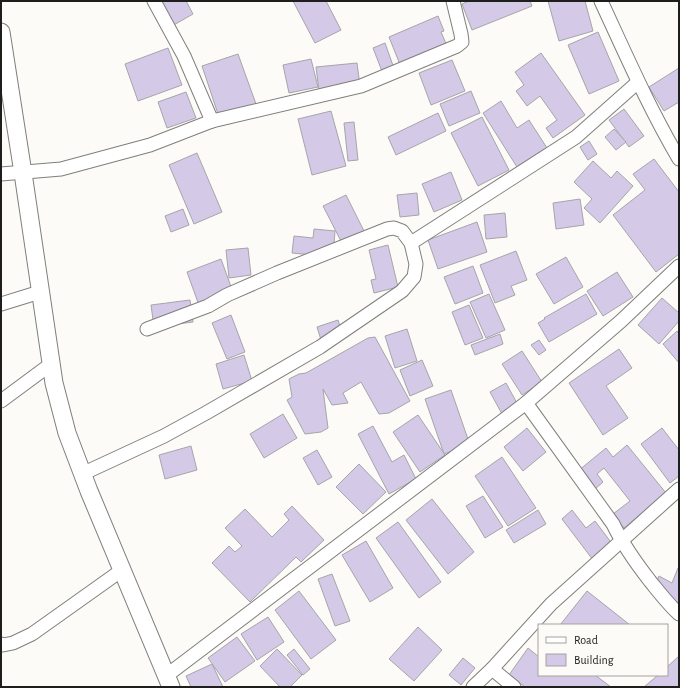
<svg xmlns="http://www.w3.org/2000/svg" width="680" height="688" font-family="'Alegreya Sans',sans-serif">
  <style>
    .building { fill: #d4c9e7; stroke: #a6a5a9 }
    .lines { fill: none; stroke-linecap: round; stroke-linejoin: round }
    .minor-casing { stroke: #807f7c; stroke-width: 15 }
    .tertiary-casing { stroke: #807f7c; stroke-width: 19 }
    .minor { stroke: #fff; stroke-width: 13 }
    .tertiary { stroke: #fff; stroke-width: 17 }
  </style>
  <rect width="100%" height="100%" fill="#fcfbf7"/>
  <g class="building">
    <path d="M157,1H186L193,14L172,26Z"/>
    <path d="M293,1H326L341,30L315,43Z"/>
    <path d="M469,1H530L532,6L472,30L462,4Z"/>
    <path d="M548,1H585L593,31L559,41Z"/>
    <path d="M438,16L444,31L441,32L450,53L403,72L389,37Z"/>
    <path d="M598,32L619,81L589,94L568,45Z"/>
    <path d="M385,43L396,74L385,79L373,48Z"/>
    <path d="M168,48L182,85L138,101L125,64Z"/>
    <path d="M541,53L585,115L553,138L546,128L557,120L540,96L527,106L516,91L524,85L515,72Z"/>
    <path d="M238,54L256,104L219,117L202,66Z"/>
    <path d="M311,59L318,87L289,93L283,65Z"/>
    <path d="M452,60L465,91L431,105L419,73Z"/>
    <path d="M357,63L360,86L319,91L316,67Z"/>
    <path d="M679,68V102L664,111L649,87Z"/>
    <path d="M471,91L480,113L449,126L440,104Z"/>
    <path d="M186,92L196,118L167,128L158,102Z"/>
    <path d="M501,101L517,128L529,120L547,148L517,167L483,113Z"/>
    <path d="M624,109L644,136L629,147L609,120Z"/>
    <path d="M331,111L346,166L312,175L298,119Z"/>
    <path d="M438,113L446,131L396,155L388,137Z"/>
    <path d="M482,117L509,170L478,186L451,133Z"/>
    <path d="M354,122L358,160L348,161L344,123Z"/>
    <path d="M614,129L626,142L616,150L605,137Z"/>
    <path d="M589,141L597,154L588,160L580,147Z"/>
    <path d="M197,153L222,212L194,224L169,165Z"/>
    <path d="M654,159L679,192V254L656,272L613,215L645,190L633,174Z"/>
    <path d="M593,161L611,178L617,171L633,186L600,223L584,208L592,199L574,182Z"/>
    <path d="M451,172L462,200L434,212L422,184Z"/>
    <path d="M417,193L419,215L400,217L397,195Z"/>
    <path d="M346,195L365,233L343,245L323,206Z"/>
    <path d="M580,199L584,225L556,229L553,203Z"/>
    <path d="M183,209L189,225L171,232L165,216Z"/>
    <path d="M505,213L507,237L486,239L484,215Z"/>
    <path d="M477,222L487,252L438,269L428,240Z"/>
    <path d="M314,229L335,231L333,257L292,253L294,236L313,238Z"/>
    <path d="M388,245L398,287L374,293L371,280L376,279L369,250Z"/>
    <path d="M248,248L251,275L229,278L226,250Z"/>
    <path d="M516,251L527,280L511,286L515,295L495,303L480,265Z"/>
    <path d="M566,257L583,287L554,304L536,274Z"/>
    <path d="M221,259L234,295L200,308L187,272Z"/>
    <path d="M473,266L483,293L455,304L444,277Z"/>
    <path d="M617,272L633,297L603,316L587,291Z"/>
    <path d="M489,294L505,330L486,338L470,302Z"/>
    <path d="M586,294L597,314L549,342L538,323L545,319L544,318Z"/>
    <path d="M662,298L679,313V321L659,344L638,325Z"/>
    <path d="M190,300L193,322L154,327L151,305Z"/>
    <path d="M469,305L483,338L465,345L452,312Z"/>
    <path d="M231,315L245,352L227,359L212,323Z"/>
    <path d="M338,320L342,333L321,340L317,327Z"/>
    <path d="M407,329L417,361L395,368L385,336Z"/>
    <path d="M677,331L679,334V363L663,344Z"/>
    <path d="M500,334L503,344L475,355L471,345Z"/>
    <path d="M375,337L410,401L389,413L379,414L361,382L343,393L348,403L332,405L323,389L328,428L321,432L305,434L287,400L292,397L289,379L299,374L306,373L368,338Z"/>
    <path d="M539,340L546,350L539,355L531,345Z"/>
    <path d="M619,349L632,368L606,386L628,418L603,435L569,383Z"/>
    <path d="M522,351L542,382L522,395L502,364Z"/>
    <path d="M244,355L252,381L223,389L216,364Z"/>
    <path d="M422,360L433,386L410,396L400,370Z"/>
    <path d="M506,383L518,405L502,414L490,392Z"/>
    <path d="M451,390L470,445L444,454L425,399Z"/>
    <path d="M283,414L297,438L264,458L250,434Z"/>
    <path d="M418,415L445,455L420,472L393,432Z"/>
    <path d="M373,426L392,462L404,455L416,479L389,494L358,434Z"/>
    <path d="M527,428L546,452L523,471L504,447Z"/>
    <path d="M662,428L679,450V476L670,483L641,444Z"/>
    <path d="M627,445L666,493L624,528L613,514L630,501L604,468L597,474L603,482L594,490L578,471L606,448L613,457Z"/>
    <path d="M191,446L197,470L165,479L159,455Z"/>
    <path d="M317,450L332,477L318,485L303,458Z"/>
    <path d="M502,457L536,508L508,526L475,476Z"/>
    <path d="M359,464L386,492L363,514L336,487Z"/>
    <path d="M483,496L503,527L485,538L466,506Z"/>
    <path d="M432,499L474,552L448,574L406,520Z"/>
    <path d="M292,506L324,540L301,562L296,557L250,602L212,563L229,546L235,552L242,546L225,528L245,509L272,537L289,520L284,514Z"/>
    <path d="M538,510L546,524L514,543L506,530Z"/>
    <path d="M572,510L586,528L595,521L613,545L593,560L562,519Z"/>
    <path d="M398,522L441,582L419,598L376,538Z"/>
    <path d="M366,541L393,588L370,602L342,555Z"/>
    <path d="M678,568L679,569V607L651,593L659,576L672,583Z"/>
    <path d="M332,574L350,621L335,626L318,579Z"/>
    <path d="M299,591L336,640L311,659L275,610Z"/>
    <path d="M587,591L630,625H560Z"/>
    <path d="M268,617L284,642L257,660L241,634Z"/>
    <path d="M418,627L442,650L414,681L389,659Z"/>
    <path d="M237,637L255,661L225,682L208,658Z"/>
    <path d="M528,648L539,657V675H595L611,687H525L509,675Z"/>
    <path d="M277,649L302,675L290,687H280L260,666Z"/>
    <path d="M294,649L310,669L303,675L287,655Z"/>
    <path d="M679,656V687H644L658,675H667V667Z"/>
    <path d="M463,658L475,668L461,685L449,675Z"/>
    <path d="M212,664L223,687H191L186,676Z"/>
  </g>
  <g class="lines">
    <defs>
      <g id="minor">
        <path d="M154,1L184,56L212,121"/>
        <path d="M601,1C626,55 649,108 679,159"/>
        <path d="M1,174L61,169L150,145L212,121L361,86L457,46L462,42L461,34L453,1"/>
        <path d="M411,243L576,137L638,82"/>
        <path d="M1,304L40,292"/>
        <path d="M1,401L51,364"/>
        <path d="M526,403L613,524C623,545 636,563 650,581C659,592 668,604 679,614"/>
        <path d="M82,474L164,436L206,413L320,347L402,291L414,277L416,264L411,243L402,231L394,228L387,229L277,273L227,295L208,306L147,329"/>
        <path d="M1,644L3,645L13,643L32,634L122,570"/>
        <path d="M492,669L514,687"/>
        <path d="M166,676L526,403L621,321L679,266"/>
        <path d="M473,687L492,669L551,604L679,489"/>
      </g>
      <path id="tertiary" d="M1,32L23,173L54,383L67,433L89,491L171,687"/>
    </defs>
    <use href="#minor" class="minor-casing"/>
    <use href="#tertiary" class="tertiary-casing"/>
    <use href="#minor" class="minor"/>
    <use href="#tertiary" class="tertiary"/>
  </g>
  <rect width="680" height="688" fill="none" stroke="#1e1e1d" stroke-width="4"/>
  <rect x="538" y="624" width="130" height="52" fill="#fcfbf7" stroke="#a3a3a0"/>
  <rect x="546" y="637" width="20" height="6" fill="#ffffff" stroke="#a3a3a0"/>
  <text x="574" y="644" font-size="12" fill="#1e1e1d">Road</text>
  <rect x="546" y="654" width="20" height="12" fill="#d4c9e7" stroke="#a3a3a0"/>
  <text x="574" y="664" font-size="12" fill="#1e1e1d">Building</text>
</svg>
